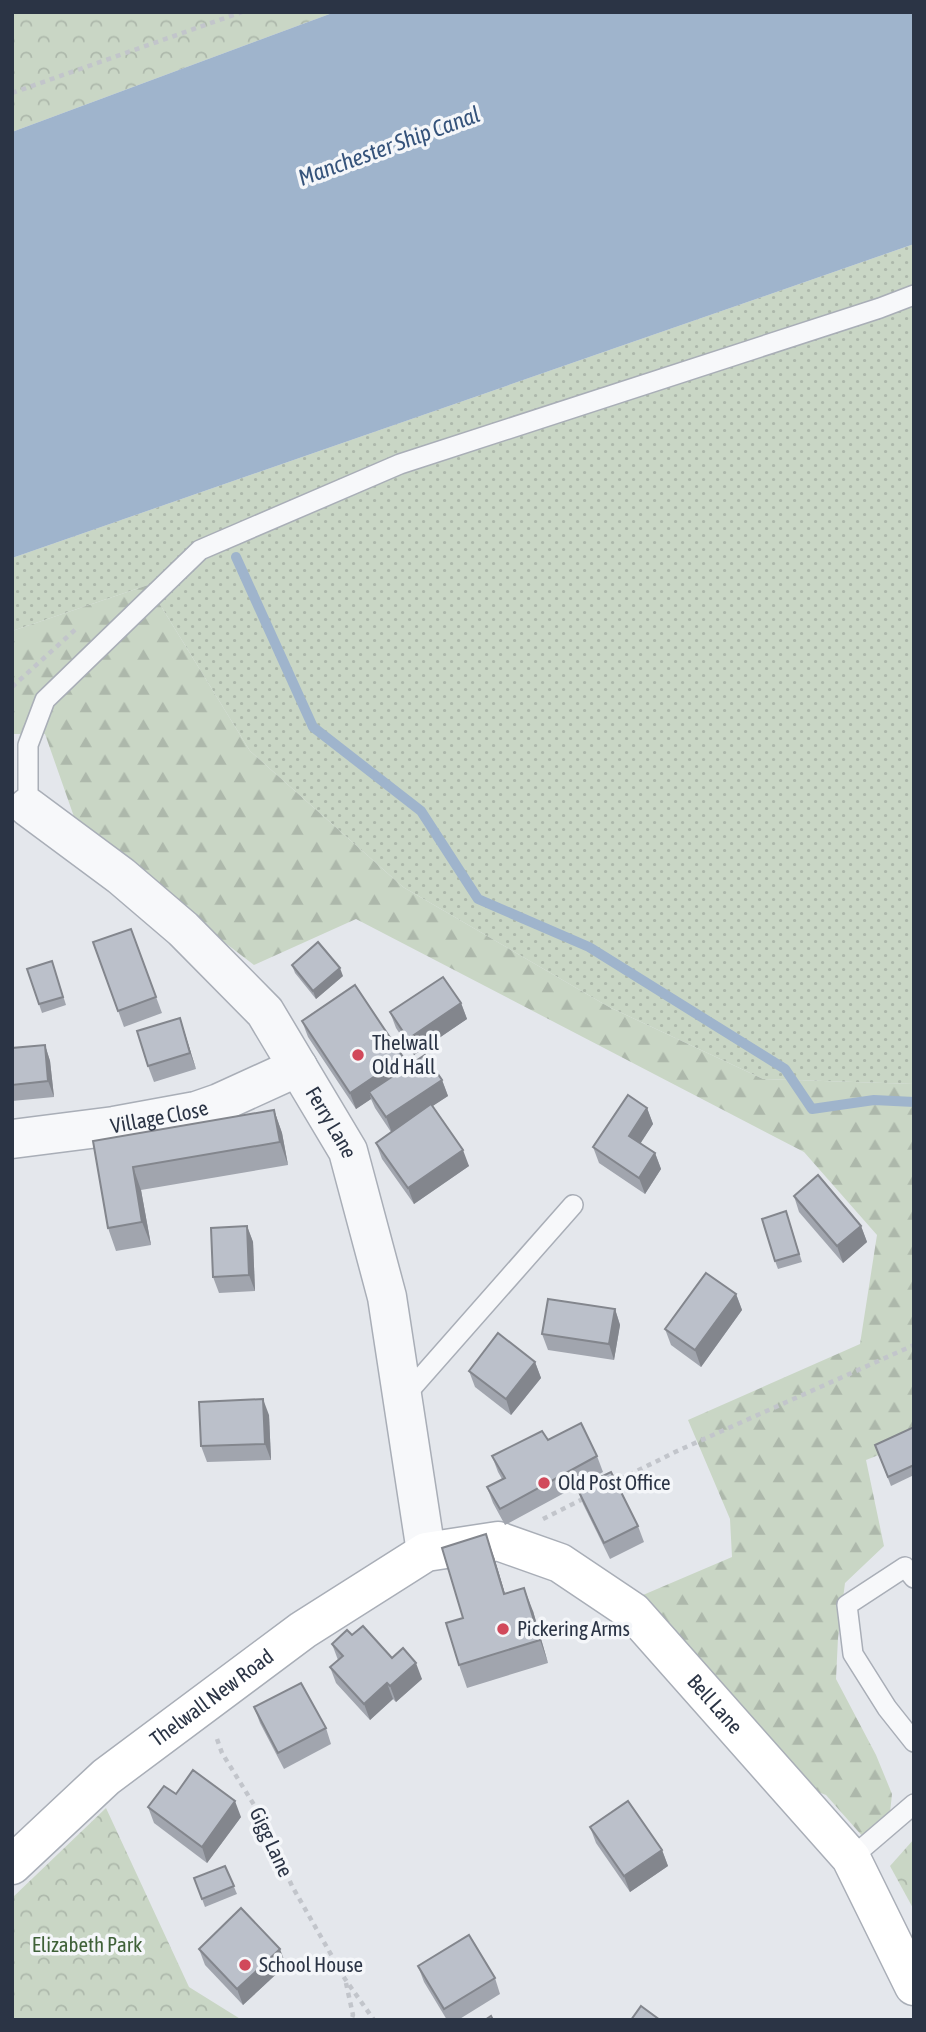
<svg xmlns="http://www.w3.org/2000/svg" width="926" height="2032" font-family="'Asap Condensed',sans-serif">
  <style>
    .grass { fill: url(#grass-dots) }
    .forest { fill: url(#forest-firs) }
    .park { fill: url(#park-crowns) }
    .water { fill: #9fb4cc }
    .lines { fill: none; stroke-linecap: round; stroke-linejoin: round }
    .stream { stroke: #9fb4cc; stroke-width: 10 }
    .lane-casing { stroke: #a9aeb7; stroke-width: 22 }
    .street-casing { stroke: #a9aeb7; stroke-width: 41 }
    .secondary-casing { stroke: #a9aeb7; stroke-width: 41 }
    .path { stroke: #c2c5cb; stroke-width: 4.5; stroke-dasharray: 5 5; stroke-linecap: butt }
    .lane { stroke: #f7f8fa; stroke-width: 19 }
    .street { stroke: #f7f8fa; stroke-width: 38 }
    .secondary { stroke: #fff; stroke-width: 38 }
    .wall { fill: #a1a5ae }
    .shaded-wall { fill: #83868d }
    .building { fill: #bbc0ca; stroke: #83868d; stroke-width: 2 }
    .poi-dot { fill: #d1495b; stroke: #f4f6f9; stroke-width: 2.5 }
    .labels { text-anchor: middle; stroke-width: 7; stroke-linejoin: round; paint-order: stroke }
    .poi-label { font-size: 21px; fill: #2b3445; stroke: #f4f6f9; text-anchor: start }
    .street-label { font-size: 21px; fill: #2b3445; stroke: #f4f6f9 }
    .park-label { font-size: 21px; fill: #3f6138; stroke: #f4f6f9 }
    .water-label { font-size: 23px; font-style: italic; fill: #34527a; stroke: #f4f6f9 }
  </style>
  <defs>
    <pattern id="grass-dots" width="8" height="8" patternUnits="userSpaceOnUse" patternTransform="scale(1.75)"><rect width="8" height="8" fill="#c9d6c5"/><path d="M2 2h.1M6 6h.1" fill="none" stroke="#adb8ab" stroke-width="1.8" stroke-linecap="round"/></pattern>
    <pattern id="forest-firs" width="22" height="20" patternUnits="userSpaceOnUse" patternTransform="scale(1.75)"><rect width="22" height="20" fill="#c9d6c5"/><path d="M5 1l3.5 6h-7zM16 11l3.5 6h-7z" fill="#adb8ab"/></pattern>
    <pattern id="park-crowns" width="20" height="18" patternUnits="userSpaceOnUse" patternTransform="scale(1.75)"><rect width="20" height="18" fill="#c9d6c5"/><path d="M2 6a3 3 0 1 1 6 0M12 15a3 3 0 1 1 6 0" fill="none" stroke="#adb8ab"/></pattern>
  </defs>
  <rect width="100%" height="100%" fill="#e4e7ec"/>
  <path class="grass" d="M914,244V1084L763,1079L609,1007L403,887L250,751L148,585L12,631V558Z"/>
  <path class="forest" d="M148,585L250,751L403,887L609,1007L763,1079L914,1084V1441L866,1460L884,1546L845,1583L838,1638L836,1679L876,1755L892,1794L889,1822L864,1838L826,1795L781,1778L708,1706L643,1595L732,1557L730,1519L688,1420L860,1344L877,1235L804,1152L356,919L254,965L79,831L45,734H12V631Z"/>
  <g class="park">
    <path d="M12,12H335L12,132Z"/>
    <path d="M106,1808L189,1987L242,2020H12V1898Z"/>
    <path d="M914,1839V1910L890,1866Z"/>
  </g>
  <path class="water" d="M335,12H914V244L12,558V132Z"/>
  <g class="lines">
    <path class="stream" d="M236,557L313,727L421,811L478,899L589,947L785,1069L812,1109L874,1100L914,1102"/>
    <defs>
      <g id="lane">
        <path d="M28,807V745L45,700L200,550L400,464L880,308L914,295"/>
        <path d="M402,1399L573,1205"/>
        <path d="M914,1578L905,1567L847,1605L853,1654L887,1708L914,1742"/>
        <path d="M851,1858L914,1804"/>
      </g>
      <g id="street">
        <path id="s1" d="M28,807L121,876L183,929L265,1012L348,1151L387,1297L426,1552"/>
        <path id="s2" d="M12,1139L114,1126L196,1111L219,1103L298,1067"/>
      </g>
      <g id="secondary">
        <path id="s3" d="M12,1865L106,1777L303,1630L426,1552L498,1541L560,1563L633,1612L851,1858L914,1986"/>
      </g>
    </defs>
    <use href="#lane" class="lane-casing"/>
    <use href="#street" class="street-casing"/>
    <use href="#secondary" class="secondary-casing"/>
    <g class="path">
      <path d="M12,93L242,12"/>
      <path d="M12,687L76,629"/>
      <path d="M611,1484L675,1452L914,1345"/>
      <path d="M543,1519L585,1498"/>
      <path d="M217,1739L222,1753L259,1813L292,1886L345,1979L374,2020"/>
      <path d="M346,1983L353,2015L351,2020"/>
    </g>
    <use href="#lane" class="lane"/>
    <use href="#street" class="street"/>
    <use href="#secondary" class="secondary"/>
  </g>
  <g class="wall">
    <path d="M131,929L162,1013L124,1027L93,942Z"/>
    <path d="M52,961L66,1005L42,1013L27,969Z"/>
    <path d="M292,965L343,976L316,999L295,973Z"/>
    <path d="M461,1003L467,1019L414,1055L396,1028L390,1012Z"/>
    <path d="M180,1018L196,1069L154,1082L148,1066Z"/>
    <path d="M302,1021L403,1057L407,1067L442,1080L448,1096L432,1106L469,1166L414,1204L382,1159L376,1143L391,1132L375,1108L371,1099L356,1109L308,1037Z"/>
    <path d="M45,1045L50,1061L54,1097L12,1101V1048Z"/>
    <path d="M647,1108L653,1124L640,1143L655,1153L661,1169L645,1194L599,1163L593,1147Z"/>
    <path d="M274,1110L282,1133L288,1165L141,1190L151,1245L116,1251L108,1228L93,1141Z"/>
    <path d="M794,1196L861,1226L867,1242L843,1263L799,1212Z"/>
    <path d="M789,1220L802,1262L778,1269L775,1261Z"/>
    <path d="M247,1226L253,1242L255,1291L219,1293L213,1277Z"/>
    <path d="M736,1294L742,1310L701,1367L671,1345L665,1329Z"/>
    <path d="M615,1309L620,1325L614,1360L548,1350L542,1334Z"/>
    <path d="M535,1362L541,1378L511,1415L475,1387L469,1371Z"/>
    <path d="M269,1415L271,1460L207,1462L201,1446Z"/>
    <path d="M914,1427V1475L891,1486L875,1445Z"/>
    <path d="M548,1440L597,1456L603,1472L505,1525L493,1503L487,1487L502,1479L498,1472L492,1456Z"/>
    <path d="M577,1488L638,1526L644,1542L610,1559L583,1504Z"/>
    <path d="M494,1557L505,1594L533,1611L548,1663L467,1688L459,1665L463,1618Z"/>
    <path d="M352,1635L392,1658L422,1679L396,1702L393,1699L370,1720L336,1683L330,1667L338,1660L332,1644Z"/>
    <path d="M254,1707L326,1728L331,1744L284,1769L260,1723Z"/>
    <path d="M148,1807L241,1817L207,1863L154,1823Z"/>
    <path d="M590,1827L662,1850L668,1866L630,1892L596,1843Z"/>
    <path d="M225,1866L237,1894L205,1907L194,1878Z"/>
    <path d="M199,1949L286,1965L243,2005L205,1965Z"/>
    <path d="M418,1966L495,1978L500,1994L458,2020H447L424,1982Z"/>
  </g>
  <g class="shaded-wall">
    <path d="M340,968L343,976L316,999L313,991Z"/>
    <path d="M461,1003L467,1019L414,1055L408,1039Z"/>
    <path d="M180,1018L185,1034L196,1069L190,1053Z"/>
    <path d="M45,1045L50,1061L54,1097L48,1081Z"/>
    <path d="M403,1057L409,1073L369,1092L371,1099L356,1109L350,1093Z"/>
    <path d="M442,1080L448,1096L392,1133L386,1117Z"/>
    <path d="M647,1108L653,1124L635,1152L629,1136Z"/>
    <path d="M274,1110L282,1133L288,1165L280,1142Z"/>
    <path d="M463,1150L469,1166L414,1204L408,1188Z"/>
    <path d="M655,1153L661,1169L645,1194L639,1178Z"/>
    <path d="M133,1167L141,1190L151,1245L142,1222Z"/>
    <path d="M247,1226L253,1242L255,1291L249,1275Z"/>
    <path d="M861,1226L867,1242L843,1263L837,1246Z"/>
    <path d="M736,1294L742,1310L701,1367L695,1350Z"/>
    <path d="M615,1309L620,1325L614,1360L609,1344Z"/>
    <path d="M535,1362L541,1378L511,1415L506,1399Z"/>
    <path d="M263,1399L269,1415L271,1460L265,1444Z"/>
    <path d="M486,1534L494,1557L512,1617L504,1594Z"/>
    <path d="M524,1588L533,1611L548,1663L540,1640Z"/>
    <path d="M416,1663L422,1679L396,1702L390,1686Z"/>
    <path d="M387,1683L393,1699L370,1720L364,1704Z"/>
    <path d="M235,1801L241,1817L207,1863L202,1847Z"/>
    <path d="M662,1850L668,1866L630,1892L624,1876Z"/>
    <path d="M280,1949L286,1965L243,2005L237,1989Z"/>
  </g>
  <g class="building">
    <path d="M131,929L156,997L118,1011L93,942Z"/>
    <path d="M318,942L340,968L313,991L292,965Z"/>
    <path d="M52,961L63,997L39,1004L27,969Z"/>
    <path d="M443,977L461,1003L408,1039L390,1012Z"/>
    <path d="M355,985L403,1057L350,1093L302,1021Z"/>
    <path d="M180,1018L190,1053L148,1066L137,1031Z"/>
    <path d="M45,1045L48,1081L12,1085V1048Z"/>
    <path d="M425,1055L442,1080L386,1117L369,1092Z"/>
    <path d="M628,1095L647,1108L629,1136L655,1153L639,1178L593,1147Z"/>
    <path d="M431,1104L463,1150L408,1188L376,1143Z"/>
    <path d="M274,1110L280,1142L133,1167L142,1222L108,1228L93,1141Z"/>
    <path d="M818,1175L861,1226L837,1246L794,1196Z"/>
    <path d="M786,1211L799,1254L775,1261L762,1219Z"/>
    <path d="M247,1226L249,1275L213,1277L211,1228Z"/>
    <path d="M706,1273L736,1294L695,1350L665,1329Z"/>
    <path d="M548,1299L615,1309L609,1344L542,1334Z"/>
    <path d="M498,1333L535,1362L506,1399L469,1371Z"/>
    <path d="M263,1399L265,1444L201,1446L199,1402Z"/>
    <path d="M581,1423L597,1456L500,1509L487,1487L505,1478L492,1456L542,1431L548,1440Z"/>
    <path d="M914,1427V1465L888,1477L875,1445Z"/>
    <path d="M611,1472L638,1526L604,1543L577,1488Z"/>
    <path d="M486,1534L504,1594L524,1588L540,1640L459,1665L446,1623L463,1618L442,1548Z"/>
    <path d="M363,1626L392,1658L403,1648L416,1663L390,1686L387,1683L364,1704L330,1667L343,1656L332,1644L347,1630L352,1635Z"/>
    <path d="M301,1683L326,1728L278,1753L254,1707Z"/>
    <path d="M193,1770L235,1801L202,1847L148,1807L164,1786L176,1794Z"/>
    <path d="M628,1801L662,1850L624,1876L590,1827Z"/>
    <path d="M225,1866L234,1886L202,1899L194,1878Z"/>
    <path d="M241,1908L280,1949L237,1989L199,1949Z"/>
    <path d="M469,1935L495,1978L444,2009L418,1966Z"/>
    <path d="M641,2006L660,2020H631Z"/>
    <path d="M491,2016L493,2020H485Z"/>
  </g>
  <g class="poi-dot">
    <circle cx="358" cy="1055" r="7"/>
    <circle cx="544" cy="1483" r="7"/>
    <circle cx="503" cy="1629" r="7"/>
    <circle cx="245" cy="1965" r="7"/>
  </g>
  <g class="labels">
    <g class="poi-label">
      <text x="372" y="1050">Thelwall<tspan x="372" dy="24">Old Hall</tspan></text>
      <text x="558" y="1490">Old Post Office</text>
      <text x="517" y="1636">Pickering Arms</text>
      <text x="259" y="1972">School House</text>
    </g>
    <g class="street-label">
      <text dy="7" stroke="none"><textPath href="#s2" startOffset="149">Village Close</textPath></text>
      <text dy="7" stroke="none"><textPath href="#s1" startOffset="443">Ferry Lane</textPath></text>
      <text dy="7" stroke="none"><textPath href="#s3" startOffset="261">Thelwall New Road</textPath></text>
      <text dy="7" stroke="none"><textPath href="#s3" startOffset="870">Bell Lane</textPath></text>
      <text transform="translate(271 1842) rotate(65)" y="7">Gigg Lane</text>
    </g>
    <g class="park-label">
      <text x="87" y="1952">Elizabeth Park</text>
    </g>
    <g class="water-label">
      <text transform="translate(389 146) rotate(-20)" y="8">Manchester Ship Canal</text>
    </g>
  </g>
  <rect width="926" height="2032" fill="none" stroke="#2b3445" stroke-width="28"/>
</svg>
